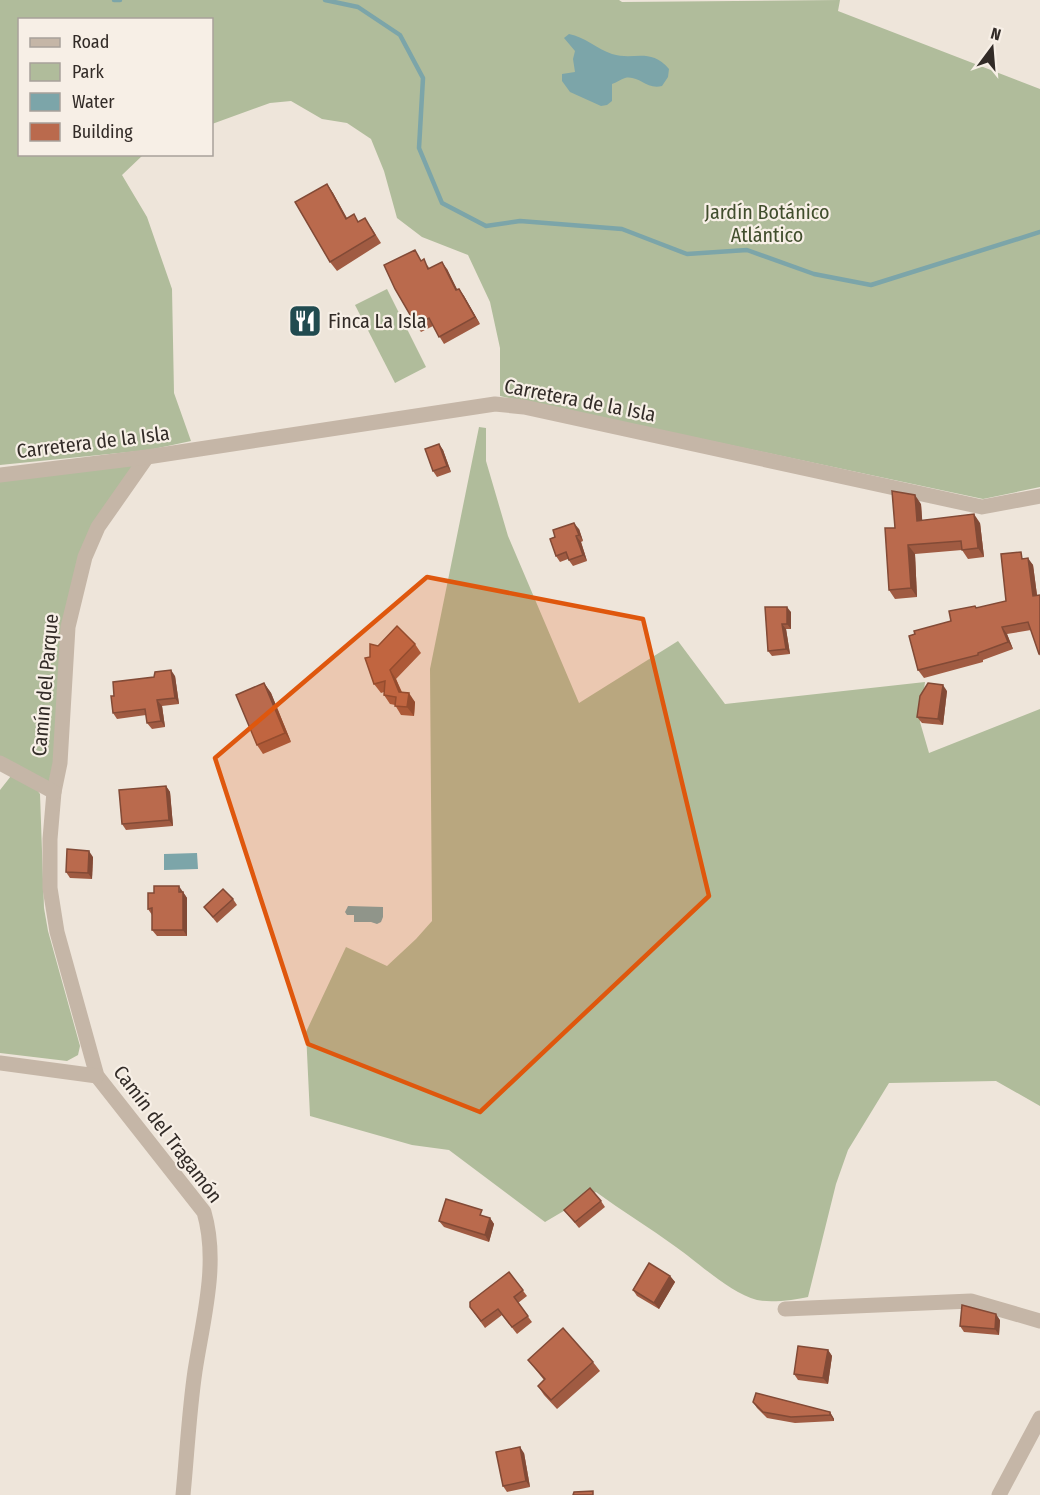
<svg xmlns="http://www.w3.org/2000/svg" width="1040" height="1495" font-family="'Fira Sans Condensed',sans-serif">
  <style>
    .green { fill: #b0bc9b }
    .water { fill: #7ca5a9 }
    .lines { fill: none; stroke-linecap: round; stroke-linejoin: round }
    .stream { stroke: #7ca5a9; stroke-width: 4.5 }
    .minor { stroke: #c5b6a7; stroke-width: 15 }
    .wall { fill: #a05b42 }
    .shaded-wall { fill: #824a36 }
    .building { fill: #ba6a4d; stroke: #824a36; stroke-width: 1.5 }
    .marked { fill: #df570d; fill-opacity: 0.2; stroke: #df570d; stroke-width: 4.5; stroke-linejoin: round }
    .labels { text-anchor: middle; stroke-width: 4.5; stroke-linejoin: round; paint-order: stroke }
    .park-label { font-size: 20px; fill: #414e2d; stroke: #f7efe6 }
    .poi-label { font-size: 20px; fill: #322b27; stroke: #f7efe6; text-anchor: start }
    .street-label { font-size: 20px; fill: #322b27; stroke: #f7efe6 }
  </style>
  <rect width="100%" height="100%" fill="#eee5da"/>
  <g class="green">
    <path d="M0,0H619L622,2L840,0L838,11L1040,89V487L983,499L500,396V348L490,302L468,255L422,237L397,218L384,171L371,139L347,123L322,119L291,101L270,103L212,124V20H20V154L143,155L122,175L147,217L172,289L174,393L191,441L149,450L0,465Z"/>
    <path d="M387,289L426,367L395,383L355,305Z"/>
    <path d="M479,427L486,428V461L508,536L579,703L678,641L725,704L925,682L920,722L929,753L1040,709V1106L996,1081L889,1083L848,1150L836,1184L808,1297C795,1300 771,1303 757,1300C730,1293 699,1263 676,1247C650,1228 622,1211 596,1192L545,1222L449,1150L412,1145L310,1116L306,1032L346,947L387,966L416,939L432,921L430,669Z"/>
    <path d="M147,457L98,527L68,627L54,792L0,763V475Z"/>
    <path d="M11,776L37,790L40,794L44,908L48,931L80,1046L78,1055L67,1061L0,1053V790Z"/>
  </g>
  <g class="water">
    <path d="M569,34C585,37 597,49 612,54C634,61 650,47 669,69L668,77L662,86C646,90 639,75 625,78C621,79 616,83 612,84V101L607,105L601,106L570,92L562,81V74L575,72L573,59L575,51L564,38Z"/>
    <path d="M197,853L198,869L164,870V854Z"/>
    <path d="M348,906L383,907V917L381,922L377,924L371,922H354V915H347L345,912Z"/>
  </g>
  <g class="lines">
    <g class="stream">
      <path d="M114,0H120"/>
      <path d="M325,0L358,7L400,35L423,78L419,148L442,203L486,226L520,221L622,229L687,254L747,250L814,274L871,285L1040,232"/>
    </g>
    <g class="minor">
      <path d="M147,457L98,527L85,557L68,627L60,763L54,792L50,839V888L57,932L97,1076L204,1212C219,1263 203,1319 195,1371C189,1412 187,1454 183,1495"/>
      <path d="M0,475L147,457L495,404L524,407L982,507L1040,496"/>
      <path d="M0,763L54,792"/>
      <path d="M0,1063L97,1076"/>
      <path d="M785,1309L971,1301L1040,1321"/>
      <path d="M999,1495L1040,1418"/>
    </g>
  </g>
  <g class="wall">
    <path d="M327,184L333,193L347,218L371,227L381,243L337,271L330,262Z"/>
    <path d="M421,260L428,266L429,268L447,269L457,290L459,289L464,296L480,324L444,344L433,326L421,332L416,325Z"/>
    <path d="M439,444L443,450L451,472L437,477L433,471Z"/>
    <path d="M921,504L922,521L980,523L984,557L968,559L962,550L915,554L917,597L895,599L889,590L895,528Z"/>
    <path d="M579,529L583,541L581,542L587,561L573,566L568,559L560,562L556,556Z"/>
    <path d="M1026,558L1033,565L1037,595H1040V656L1031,630L1007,634L1013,649L983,660V662L924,678L918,670L915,634L951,621L975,606L977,608L1006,601Z"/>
    <path d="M765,607L791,612V629H786L790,654L772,656L768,651Z"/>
    <path d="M415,644L421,653L396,679L402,692L415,702L414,716L401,715L395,705L390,704L384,695V692L381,693L374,684L370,657L378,646Z"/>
    <path d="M175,676L179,704L162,706L165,727L152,729L147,723L146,715L117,719L113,713L114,696Z"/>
    <path d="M264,683L271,693L291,742L263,754L257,745Z"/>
    <path d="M947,691L943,725L922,723L917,717Z"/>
    <path d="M166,786L170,792L173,826L126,830L122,824Z"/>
    <path d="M93,857L92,879L70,878L66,872Z"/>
    <path d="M183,892L187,898V936H157L152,930V915L148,909Z"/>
    <path d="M233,899L237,905L217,923L204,907Z"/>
    <path d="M601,1201L605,1207L579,1228L564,1210Z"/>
    <path d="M486,1217L490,1218L494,1224L489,1242L444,1227L439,1221Z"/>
    <path d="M509,1272L527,1296L518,1303L532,1322L517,1334L502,1315L485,1328L470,1307Z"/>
    <path d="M670,1276L675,1282L659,1309L637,1296L633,1290Z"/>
    <path d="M1000,1320L999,1335L964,1332L960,1326Z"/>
    <path d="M828,1350L832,1356L828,1384L798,1380L794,1374Z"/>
    <path d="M528,1360L593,1362L600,1371L557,1409L544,1395L538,1386L544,1380Z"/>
    <path d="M753,1402L830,1412L834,1419V1421L795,1423L767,1418L757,1408Z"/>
    <path d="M524,1453L530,1487L507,1492L503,1486Z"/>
  </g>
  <g class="shaded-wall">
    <path d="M327,184L333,193L352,228L346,219Z"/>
    <path d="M442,262L447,269L461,297L456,290Z"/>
    <path d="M459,289L464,296L480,324L475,317Z"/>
    <path d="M439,444L443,450L451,472L447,466Z"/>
    <path d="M915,495L921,504L923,530L917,521Z"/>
    <path d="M974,514L980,523L984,557L978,548Z"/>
    <path d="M574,523L579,529L583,541L579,535Z"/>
    <path d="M576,536L581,542L587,561L583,555Z"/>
    <path d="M908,545L915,554L917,597L911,588Z"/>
    <path d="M1028,558L1033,565L1038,603L1033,596Z"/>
    <path d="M787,607L791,612V629L787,624Z"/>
    <path d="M782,624L786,629L790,654L786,649Z"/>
    <path d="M1002,627L1007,634L1013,649L1008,642Z"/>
    <path d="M171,670L175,676L179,704L175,698Z"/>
    <path d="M390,670L396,679L405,701L399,692Z"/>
    <path d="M264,683L271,693L291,742L285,733Z"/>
    <path d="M943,685L947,691L943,725L938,719Z"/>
    <path d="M409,693L415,702L414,716L407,707Z"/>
    <path d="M157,700L162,706L165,727L161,721Z"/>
    <path d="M166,786L170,792L173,826L169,820Z"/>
    <path d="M89,851L93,857L92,879L88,873Z"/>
    <path d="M179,886L187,898V936L183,930Z"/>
    <path d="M490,1218L494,1224L489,1242L485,1235Z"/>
    <path d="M670,1276L675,1282L659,1309L654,1303Z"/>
    <path d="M996,1314L1000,1320L999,1335L995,1329Z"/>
    <path d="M828,1350L832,1356L828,1384L823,1378Z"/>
    <path d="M830,1412L834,1419V1421L830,1415Z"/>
    <path d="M520,1447L524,1453L530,1487L526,1481Z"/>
  </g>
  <g class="building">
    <path d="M327,184L346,219L354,214L358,222L365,218L375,235L330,262L295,202Z"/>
    <path d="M415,250L421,261L424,259L428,269L442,262L456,290L459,289L475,317L439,337L429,318L416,325L395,289L384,265Z"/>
    <path d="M439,444L447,466L433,471L425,449Z"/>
    <path d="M892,491L915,495L917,521L974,514L978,548L962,550L961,541L908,545L911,588L889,590L885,528H895Z"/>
    <path d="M574,523L579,535L576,536L583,555L569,560L566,552L556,556L550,539L555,537L553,530Z"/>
    <path d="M1021,552L1022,559L1028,558L1033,596L1040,595V654H1039L1028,622L1002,627L1008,642L978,653V655L918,670L909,636L915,634L914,631L951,621L949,611L975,606L976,608L1006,601L1001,554Z"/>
    <path d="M765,607H787V624H782L786,649L768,651Z"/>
    <path d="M397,626L415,644L390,670L399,692L409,693L407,707L395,706L396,697L384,695L385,681L374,684L365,658L370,657V644L378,646Z"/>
    <path d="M171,670L175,698L157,700L161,721L147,723L145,709L113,713L111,696H114L113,682L154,677L155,672Z"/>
    <path d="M264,683L285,733L257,745L236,695Z"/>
    <path d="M928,683L943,685L938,719L917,717L920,696Z"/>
    <path d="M166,786L169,820L122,824L119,790Z"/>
    <path d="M67,849L89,851L88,873L66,872Z"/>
    <path d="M154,886H179V892H183V930H152V908L148,909V893H154Z"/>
    <path d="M223,889L233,899L213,917L204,907Z"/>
    <path d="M590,1188L601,1201L575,1222L564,1210Z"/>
    <path d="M446,1199L482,1210L480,1215L490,1218L485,1235L439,1221Z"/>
    <path d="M649,1263L670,1276L654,1303L633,1290Z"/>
    <path d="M509,1272L523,1290L514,1297L528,1316L512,1327L498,1309L481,1321L470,1307V1302Z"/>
    <path d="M962,1305L996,1314L995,1329L960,1326Z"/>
    <path d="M563,1328L593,1362L551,1400L538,1386L545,1379L528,1360Z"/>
    <path d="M798,1346L828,1350L823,1378L794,1374Z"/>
    <path d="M756,1393L830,1412V1415L791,1417L763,1412L753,1402Z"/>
    <path d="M520,1447L526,1481L503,1486L496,1452Z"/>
    <path d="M593,1491V1495H573L574,1492Z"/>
  </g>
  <path class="marked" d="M427,577L643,619L709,896L480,1112L308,1044L215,758Z"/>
  <defs>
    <symbol id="restaurant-square" viewBox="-11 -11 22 22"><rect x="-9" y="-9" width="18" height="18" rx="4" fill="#214b50" stroke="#f7efe6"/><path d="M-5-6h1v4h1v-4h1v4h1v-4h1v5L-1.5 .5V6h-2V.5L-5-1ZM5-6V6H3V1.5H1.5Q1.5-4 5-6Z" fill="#fff"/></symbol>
  </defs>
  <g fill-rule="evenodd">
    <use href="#restaurant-square" x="286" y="302" width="38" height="38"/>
  </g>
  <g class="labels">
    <g class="park-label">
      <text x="767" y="219">Jardín Botánico<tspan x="767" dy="23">Atlántico</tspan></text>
    </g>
    <g class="poi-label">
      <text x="328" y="328">Finca La Isla</text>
    </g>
    <g class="street-label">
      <text transform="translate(580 400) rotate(11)" y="7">Carretera de la Isla</text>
      <text transform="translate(93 442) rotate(-7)" y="7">Carretera de la Isla</text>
      <text transform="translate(45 685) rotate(-85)" y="7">Camín del Parque</text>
      <text transform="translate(168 1134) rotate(53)" y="7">Camín del Tragamón</text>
    </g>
  </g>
  <rect x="18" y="18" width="195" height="138" fill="#f7efe6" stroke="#a8a19a" stroke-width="1.5"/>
  <rect x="30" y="38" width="30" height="9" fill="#c5b6a7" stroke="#a8a19a" stroke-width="1.5"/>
  <text x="72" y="48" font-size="18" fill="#322b27">Road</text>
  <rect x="30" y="63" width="30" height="18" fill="#b0bc9b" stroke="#a8a19a" stroke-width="1.5"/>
  <text x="72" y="78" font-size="18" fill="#322b27">Park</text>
  <rect x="30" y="93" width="30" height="18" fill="#7ca5a9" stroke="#a8a19a" stroke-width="1.5"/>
  <text x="72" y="108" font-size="18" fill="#322b27">Water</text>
  <rect x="30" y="123" width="30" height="18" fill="#ba6a4d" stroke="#a8a19a" stroke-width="1.5"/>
  <text x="72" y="138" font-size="18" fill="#322b27">Building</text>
  <g transform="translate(992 48) rotate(16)" stroke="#f7efe6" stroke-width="4.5" paint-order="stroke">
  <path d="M0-4.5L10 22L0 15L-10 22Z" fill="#322b27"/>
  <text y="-9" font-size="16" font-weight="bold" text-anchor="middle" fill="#322b27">N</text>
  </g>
</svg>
